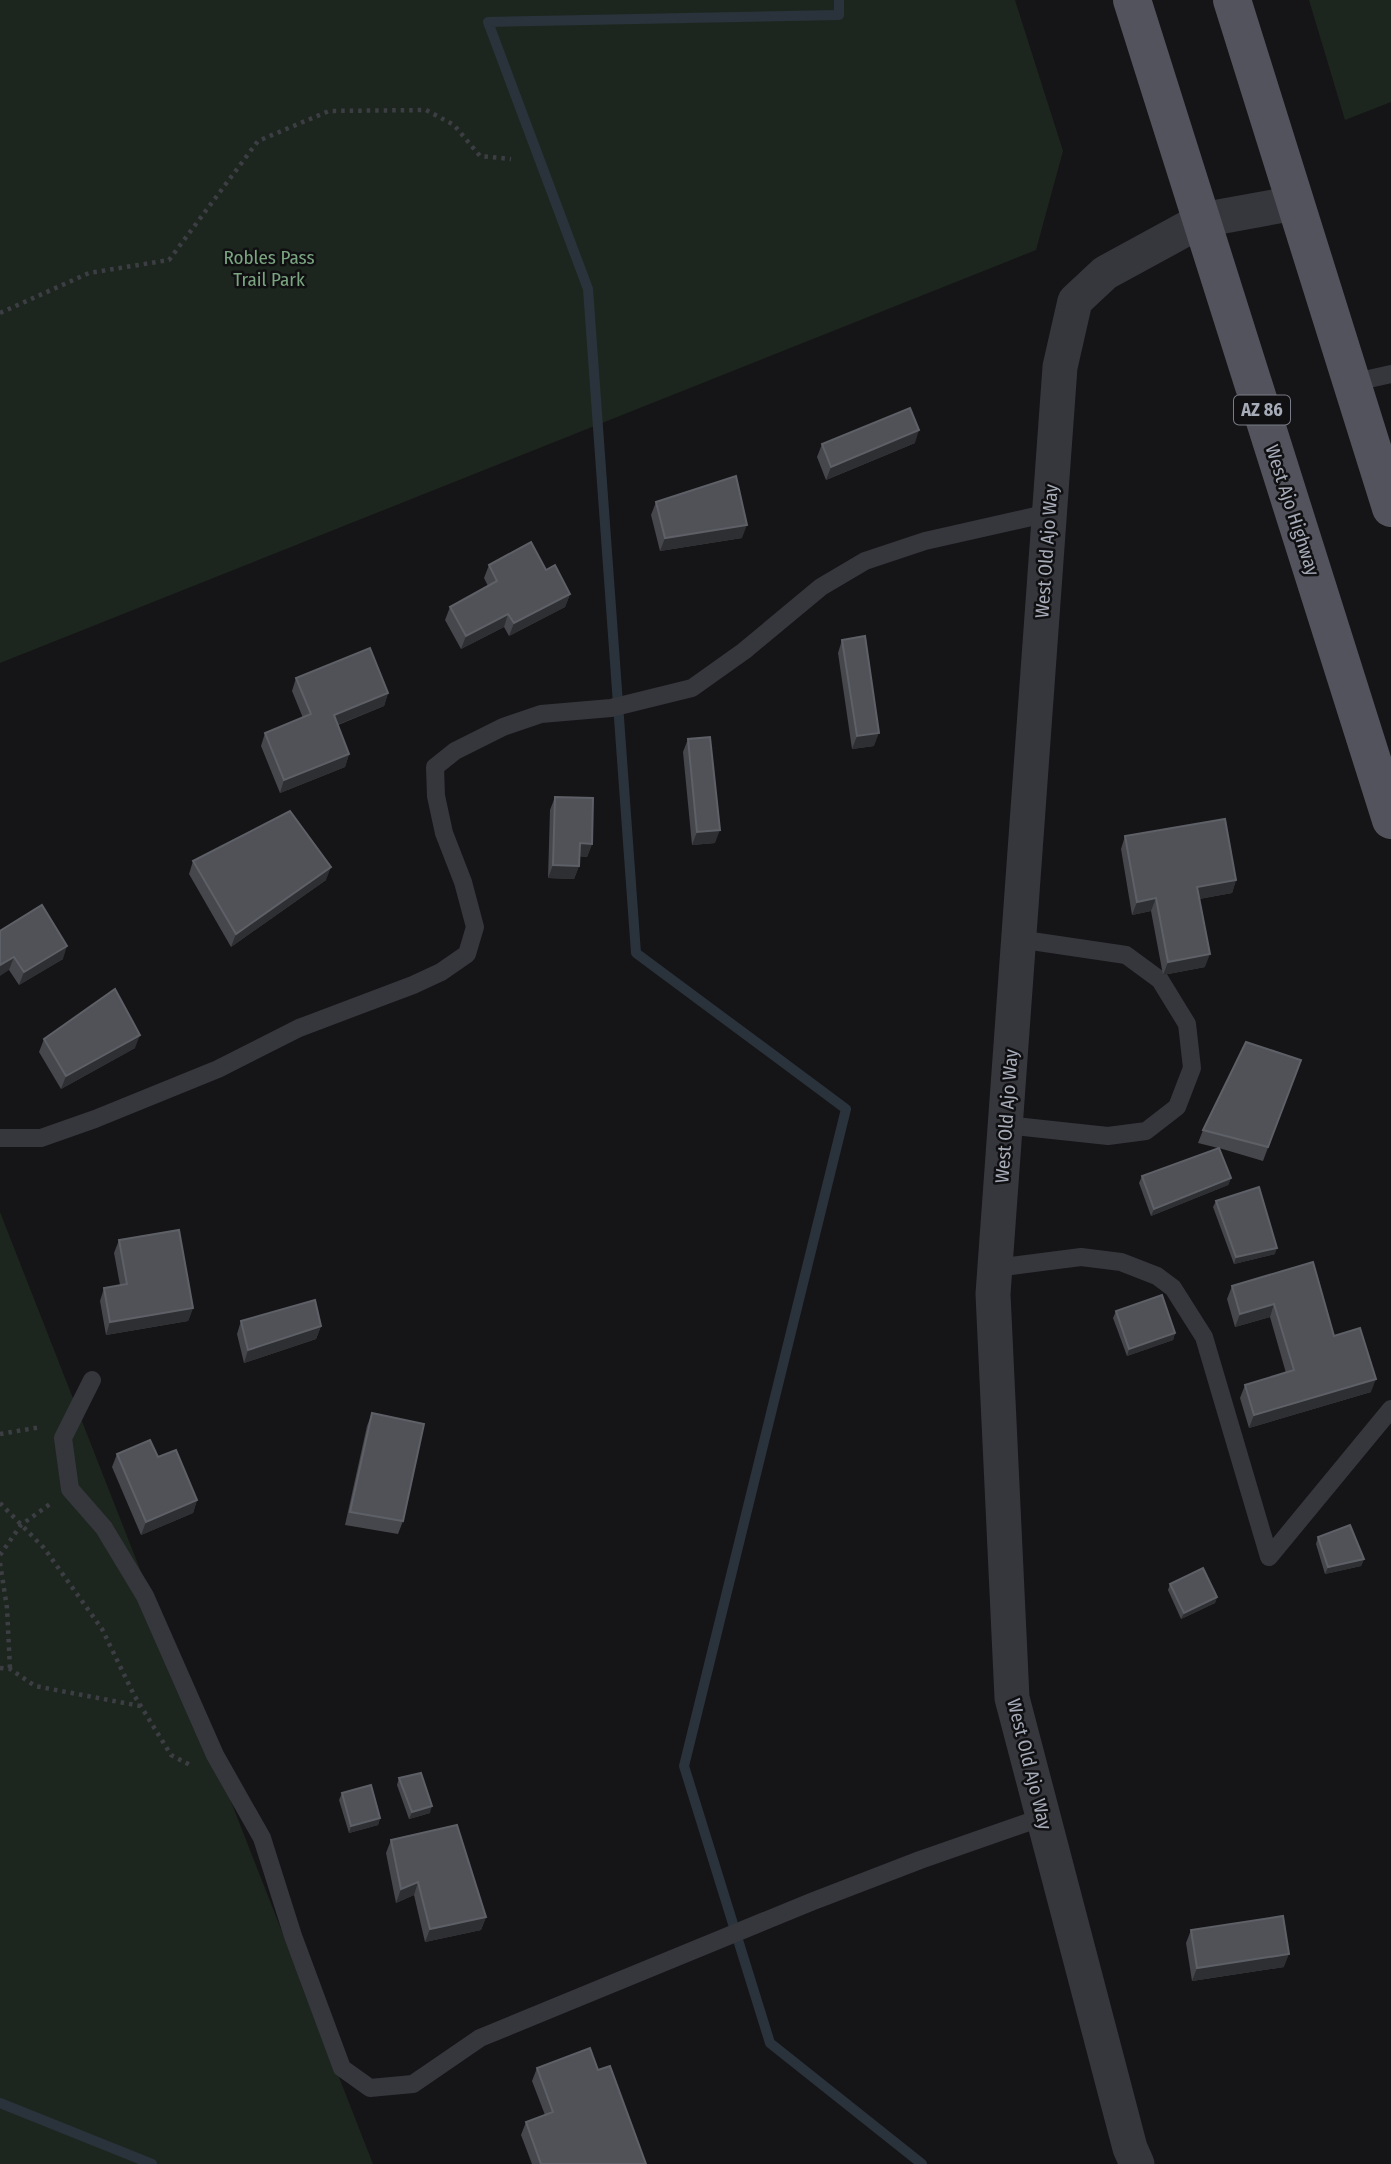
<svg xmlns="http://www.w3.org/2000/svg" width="1391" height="2164" font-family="'Fira Sans Condensed',sans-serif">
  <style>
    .green { fill: #1d261e }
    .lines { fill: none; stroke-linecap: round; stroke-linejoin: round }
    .stream { stroke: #2a333c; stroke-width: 10 }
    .path { stroke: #3c3e44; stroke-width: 4.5; stroke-dasharray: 3.5 5; stroke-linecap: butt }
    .service { stroke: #36373d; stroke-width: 18 }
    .minor { stroke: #36373d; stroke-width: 35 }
    .primary { stroke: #52535c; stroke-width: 38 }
    .wall { fill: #46474c }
    .shaded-wall { fill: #2e2f32 }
    .building { fill: #515258; stroke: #5e6067; stroke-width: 2 }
    .labels { text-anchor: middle; stroke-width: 5; stroke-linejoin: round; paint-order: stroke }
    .shield { fill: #101012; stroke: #797c86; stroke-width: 2 }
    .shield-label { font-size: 18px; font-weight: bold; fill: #a6abb8 }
    .park-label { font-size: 19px; fill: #7ba580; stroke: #101012 }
    .street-label { font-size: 19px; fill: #a6abb8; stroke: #101012 }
  </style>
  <rect width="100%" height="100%" fill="#151517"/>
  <g class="green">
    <path d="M0,0H1015L1063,151L1036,250L0,663Z"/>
    <path d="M1309,0H1391V102L1345,120Z"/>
    <path d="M0,1212L373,2164H0Z"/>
  </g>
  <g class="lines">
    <g class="stream">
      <path d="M839,0V15L488,22L588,289L636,953L846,1109L684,1766L770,2043L922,2164"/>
      <path d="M0,2103L152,2164"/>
    </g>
    <g class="path">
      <path d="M0,313L89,273L169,260L258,141L329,111L426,110L454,125L480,156L511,159"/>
      <path d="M0,1434L41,1427"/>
      <path d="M0,1503L44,1548L102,1629L134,1695L171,1755L190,1765"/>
      <path d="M0,1555L21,1525L50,1504"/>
      <path d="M0,1563L7,1608L10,1669"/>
      <path d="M0,1668L10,1669L35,1686L140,1706"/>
    </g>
    <g class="service">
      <path d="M1351,383L1391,374"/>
      <path d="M1005,1125L1108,1136L1146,1131L1177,1107L1192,1068L1187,1024L1160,980L1126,955L1018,939"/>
      <path d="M0,1138H41L95,1119L218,1069L299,1028L413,985L441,972L467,954L475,927L463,882L444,833L436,796L435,767L455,751L503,727L541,714L611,708L692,688L744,651L821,587L865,561L925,541L1049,513"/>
      <path d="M995,1268L1081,1257L1121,1262L1157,1276L1173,1288L1204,1337L1269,1557L1391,1409"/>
      <path d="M92,1380L63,1438L70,1489L104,1528L145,1596L215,1755L262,1838L293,1936L342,2068L370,2088L413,2084L480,2038L811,1902L920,1860L1043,1817"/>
    </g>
    <path class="minor" d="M1137,2164L1130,2148L1012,1698L993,1294L1060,367L1075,301L1105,273L1202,220L1295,203"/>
    <g class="primary">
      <path d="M1132,0L1391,820"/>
      <path d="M1232,0L1391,508"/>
    </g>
  </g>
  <g class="wall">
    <path d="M915,443L826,480L817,457L822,444Z"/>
    <path d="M656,502L742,538L660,551L651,515Z"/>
    <path d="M489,565L546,570L570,594L565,607L509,636L504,627L461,649L445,620L450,607L488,586L484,578Z"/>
    <path d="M842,640L874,746L852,749L838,653Z"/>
    <path d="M296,678L388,693L384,706L338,725L349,754L345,767L280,793L261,746L265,733L303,718L292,691Z"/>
    <path d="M688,739L715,843L692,845L683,752Z"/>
    <path d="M555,797L592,844L587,857L579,856V866L574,879L548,878L550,810Z"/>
    <path d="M1125,836L1236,880L1232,893L1199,899L1205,967L1163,975L1151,911L1132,915L1121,849Z"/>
    <path d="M193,861L326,880L231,947L189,874Z"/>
    <path d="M0,931L63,959L19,985L9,970Z"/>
    <path d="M44,1039L135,1048L61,1089L39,1052Z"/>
    <path d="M1301,1060L1263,1161L1219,1148L1231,1178L1228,1185L1151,1216L1139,1183L1142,1176L1218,1148L1198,1143L1203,1130Z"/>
    <path d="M1216,1201L1275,1254L1234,1264L1213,1207Z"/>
    <path d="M119,1240L193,1308L188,1321L106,1335L100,1301L104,1288L120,1285L114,1253Z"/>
    <path d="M1313,1262L1334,1336L1371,1392L1249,1428L1240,1398L1245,1385L1286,1373L1270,1317L1235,1327L1227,1299L1232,1286Z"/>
    <path d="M1116,1311L1175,1333L1173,1340L1127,1356L1113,1318Z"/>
    <path d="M241,1321L321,1326L316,1339L244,1363L237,1334Z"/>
    <path d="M372,1413L403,1521L398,1534L345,1525L367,1426Z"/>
    <path d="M117,1454L158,1457L197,1500L193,1513L141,1535L112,1467Z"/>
    <path d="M1318,1537L1364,1559L1361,1566L1325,1574L1316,1544Z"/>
    <path d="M1170,1584L1217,1597L1215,1603L1181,1619L1168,1590Z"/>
    <path d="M399,1778L430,1813L409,1819L397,1785Z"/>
    <path d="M342,1793L380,1818L378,1825L349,1833L339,1800Z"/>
    <path d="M391,1840L486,1917L481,1930L425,1942L414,1895L396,1903L386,1853Z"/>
    <path d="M1191,1930L1284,1967L1192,1981L1186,1943Z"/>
    <path d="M537,2068L598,2070L646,2164H532L521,2135L526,2122L545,2115L532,2081Z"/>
  </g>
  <g class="shaded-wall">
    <path d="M919,430L915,443L826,480L831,467Z"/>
    <path d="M747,525L742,538L660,551L665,538Z"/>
    <path d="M570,594L565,607L509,636L514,623Z"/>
    <path d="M508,614L504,627L461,649L466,636Z"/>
    <path d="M388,693L384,706L329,728L334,715Z"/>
    <path d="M879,733L874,746L852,749L857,736Z"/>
    <path d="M349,754L345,767L280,793L284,780Z"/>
    <path d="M720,830L715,843L692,845L697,832Z"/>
    <path d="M580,843L592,844L587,857L575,856Z"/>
    <path d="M553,865L579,866L574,879L548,878Z"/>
    <path d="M331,867L326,880L231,947L236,934Z"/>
    <path d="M1236,880L1232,893L1193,900L1197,887Z"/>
    <path d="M1156,898L1151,911L1132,915L1137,902Z"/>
    <path d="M67,946L63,959L19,985L24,972Z"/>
    <path d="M1210,954L1205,967L1163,975L1168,962Z"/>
    <path d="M14,957L9,970L0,976V965Z"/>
    <path d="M140,1035L135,1048L61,1089L66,1076Z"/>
    <path d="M1231,1178L1228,1185L1151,1216L1154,1209Z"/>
    <path d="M1277,1248L1275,1254L1234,1264L1236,1257Z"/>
    <path d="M1274,1304L1270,1317L1235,1327L1240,1314Z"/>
    <path d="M193,1308L188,1321L106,1335L110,1322Z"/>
    <path d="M321,1326L316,1339L244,1363L248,1350Z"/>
    <path d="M1175,1333L1173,1340L1127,1356L1129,1349Z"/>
    <path d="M1376,1379L1371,1392L1249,1428L1254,1415Z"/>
    <path d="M197,1500L193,1513L141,1535L146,1522Z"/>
    <path d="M1364,1559L1361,1566L1325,1574L1328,1567Z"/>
    <path d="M1217,1597L1215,1603L1181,1619L1184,1613Z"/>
    <path d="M432,1806L430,1813L409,1819L412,1812Z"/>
    <path d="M380,1818L378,1825L349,1833L351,1826Z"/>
    <path d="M418,1882L414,1895L396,1903L401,1889Z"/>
    <path d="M486,1917L481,1930L425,1942L430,1929Z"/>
    <path d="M1289,1954L1284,1967L1192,1981L1197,1968Z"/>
  </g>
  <g class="building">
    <path d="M910,408L919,430L831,467L822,444Z"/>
    <path d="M736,476L747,525L665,538L656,502Z"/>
    <path d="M531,542L546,570L555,565L570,594L514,623L508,614L466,636L450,607L497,581L489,565Z"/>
    <path d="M865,636L879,733L857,736L842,640Z"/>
    <path d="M370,648L388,693L334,715L349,754L284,780L265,733L311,714L296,678Z"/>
    <path d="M710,737L720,830L697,832L688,739Z"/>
    <path d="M555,797L593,798L592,844L580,843L579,866L553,865Z"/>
    <path d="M290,811L331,867L236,934L193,861Z"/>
    <path d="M1225,819L1236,880L1197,887L1210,954L1168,962L1156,898L1137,902L1125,836Z"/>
    <path d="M42,905L67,946L24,972L14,957L0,965V931Z"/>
    <path d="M115,989L140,1035L66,1076L44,1039Z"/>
    <path d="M1246,1042L1301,1060L1268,1147L1203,1130Z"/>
    <path d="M1219,1148L1231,1178L1154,1209L1142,1176Z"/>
    <path d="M1259,1187L1277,1248L1236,1257L1216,1201Z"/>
    <path d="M179,1230L193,1308L110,1322L104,1288L127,1284L119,1240Z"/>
    <path d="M1313,1262L1334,1336L1360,1328L1376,1379L1254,1415L1245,1385L1294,1370L1274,1304L1240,1314L1232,1286Z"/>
    <path d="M1162,1295L1175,1333L1129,1349L1116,1311Z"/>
    <path d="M315,1300L321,1326L248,1350L241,1321Z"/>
    <path d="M372,1413L424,1424L403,1521L350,1512Z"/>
    <path d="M150,1440L158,1457L176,1450L197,1500L146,1522L117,1454Z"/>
    <path d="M1350,1525L1364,1559L1328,1567L1318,1537Z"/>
    <path d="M1203,1568L1217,1597L1184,1613L1170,1584Z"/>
    <path d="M421,1773L432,1806L412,1812L399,1778Z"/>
    <path d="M371,1785L380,1818L351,1826L342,1793Z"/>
    <path d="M457,1825L486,1917L430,1929L418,1882L401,1889L391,1840Z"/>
    <path d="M1283,1916L1289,1954L1197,1968L1191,1930Z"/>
    <path d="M590,2048L598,2070L610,2066L646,2164H541L526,2122L553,2112L537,2068Z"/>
  </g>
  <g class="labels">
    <rect class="shield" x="1234" y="395.5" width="56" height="29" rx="5"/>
    <g class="shield-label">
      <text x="1262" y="416">AZ 86</text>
    </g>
    <g class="park-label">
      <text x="269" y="264">Robles Pass<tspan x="269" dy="22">Trail Park</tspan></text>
    </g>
    <g class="street-label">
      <text transform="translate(1293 510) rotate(72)" y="7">West Ajo Highway</text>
      <text transform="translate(1046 551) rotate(-86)" y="7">West Old Ajo Way</text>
      <text transform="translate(1006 1116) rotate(-86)" y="7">West Old Ajo Way</text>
      <text transform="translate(1030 1764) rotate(76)" y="7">West Old Ajo Way</text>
    </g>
  </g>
</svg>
